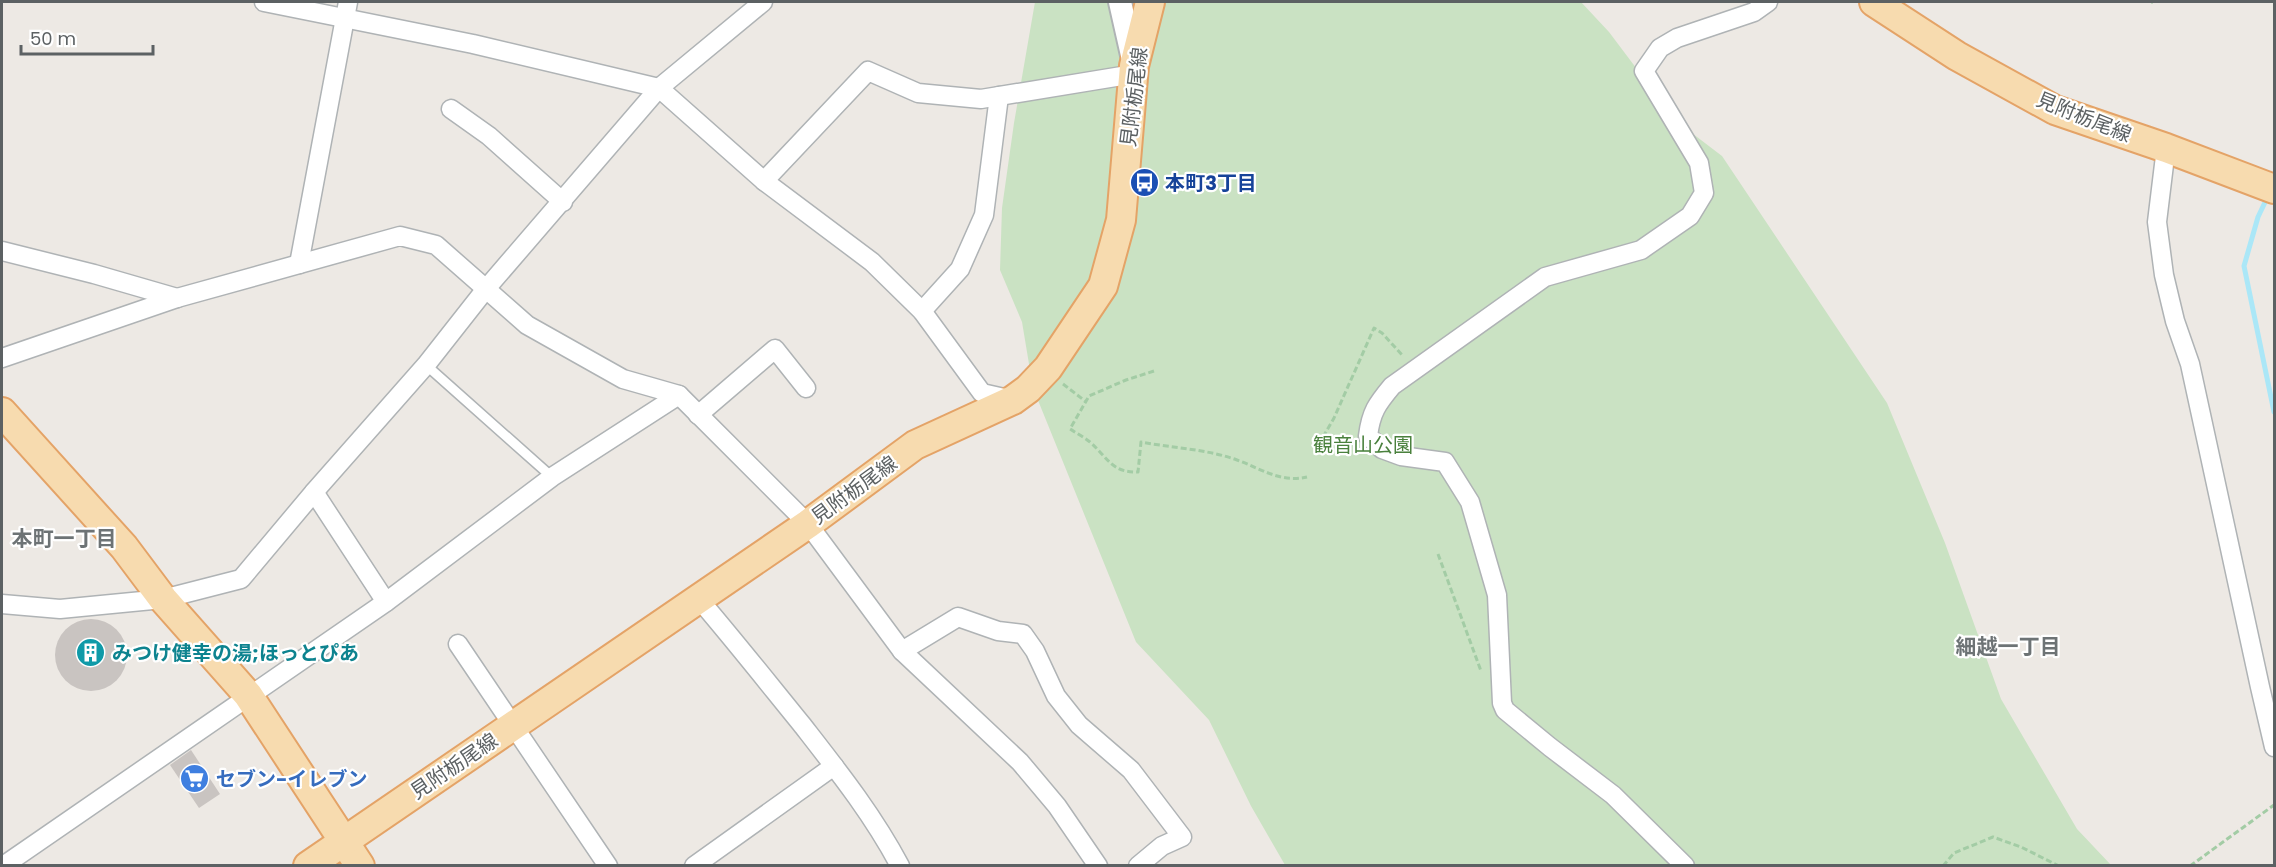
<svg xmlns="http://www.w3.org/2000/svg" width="2276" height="867" font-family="Poppins,'Noto Sans JP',sans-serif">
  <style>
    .green { fill: #cae2c3 }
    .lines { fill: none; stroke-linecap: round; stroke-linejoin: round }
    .stream { stroke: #abe7f7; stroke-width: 5 }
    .building { fill: #c9c4c1 }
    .service-casing { stroke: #afb3b5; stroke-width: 12 }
    .minor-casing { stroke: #afb3b5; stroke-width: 21 }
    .tertiary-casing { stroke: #afb3b5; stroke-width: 26 }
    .primary-casing { stroke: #e4a367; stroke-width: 32 }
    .path { stroke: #a3cca5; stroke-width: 3; stroke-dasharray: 6 3; stroke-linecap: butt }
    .service { stroke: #fff; stroke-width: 9 }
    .minor { stroke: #fff; stroke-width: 18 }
    .tertiary { stroke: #fff; stroke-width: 22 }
    .primary { stroke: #f7dbaf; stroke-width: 28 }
    .labels { text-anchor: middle; stroke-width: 4.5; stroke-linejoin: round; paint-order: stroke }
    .street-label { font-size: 20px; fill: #5c6163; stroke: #fff }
    .transit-label { font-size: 20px; font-weight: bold; fill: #164399; stroke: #fff; text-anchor: start }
    .park-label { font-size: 20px; fill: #4a813d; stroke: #fff }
    .culture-label { font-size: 20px; font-weight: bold; fill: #0d838f; stroke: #fff; text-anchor: start }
    .shop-label { font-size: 20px; font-weight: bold; fill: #366cbe; stroke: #fff; text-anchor: start }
    .neighbourhood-label { font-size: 21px; font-weight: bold; fill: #6d7375; stroke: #fff }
  </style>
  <rect width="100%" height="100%" fill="#ede9e4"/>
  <path class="green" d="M1035,2H1581L1609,32L1676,121L1722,156L1887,403L1945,543L2001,699L2077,829L2111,865H1285L1251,806L1209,720L1136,642L1033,388L1022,322L1000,270L1002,208L1014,123Z"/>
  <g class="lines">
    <path class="stream" d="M2268,196L2258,217L2244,266L2274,412"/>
  </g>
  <g class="building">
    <circle cx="91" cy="655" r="36"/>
    <path d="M191,750L220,794L199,808L170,765Z"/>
  </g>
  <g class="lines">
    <defs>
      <path id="service" d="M426,365L552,477"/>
      <g id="minor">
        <path d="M264,2L473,44L659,88L764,181L872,262L922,311L982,393L1013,400"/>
        <path d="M451,109L489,136L563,202"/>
        <path d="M2166,148L2157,222L2164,275L2175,321L2190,364L2260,687L2274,747"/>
        <path d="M764,181L868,71L918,93L981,99L1134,74"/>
        <path d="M2,251L94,274L177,298"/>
        <path d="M299,264L348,2"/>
        <path d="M922,311L960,269L984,215L999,96"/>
        <path d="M2,358L177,298L400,236L436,245L527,325L623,379L679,395L808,524L902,651L1020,762L1057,806L1098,866"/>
        <path d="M698,415L775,349L806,388"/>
        <path d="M314,492L386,602"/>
        <path d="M698,598C734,640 768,683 803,726C838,771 873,815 900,866"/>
        <path d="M2,604L60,609L163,599L241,579L314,492L426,365L485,290L659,88L763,2"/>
        <path d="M458,644L608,866"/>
        <path d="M902,651L958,617L998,631L1023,634L1035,651L1056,696L1079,725L1131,770L1182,837L1162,846L1138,866"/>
        <path d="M3,866L386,602L552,477L679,395"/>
        <path d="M694,866L834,766"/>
        <path d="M1685,866L1613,795L1550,747L1505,710L1502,703L1497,595L1470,502L1445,462L1401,456L1382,449L1368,436C1371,412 1377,404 1392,386L1545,277L1641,250L1690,216L1704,193L1699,163L1644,71L1660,48L1677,38L1754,12L1768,2"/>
      </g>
      <path id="tertiary" d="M1120,2L1134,64"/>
      <g id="primary">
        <path d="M1874,2L1957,56L2055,110L2166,148L2274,189"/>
        <path d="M2,412L124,547L163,599L248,695L360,866"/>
        <path d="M308,866L808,524L915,445L1013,400L1028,389L1048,368L1103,286L1121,220L1134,66L1150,2"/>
      </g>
    </defs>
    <use href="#service" class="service-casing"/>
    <use href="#minor" class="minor-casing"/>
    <use href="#tertiary" class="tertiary-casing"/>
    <use href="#primary" class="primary-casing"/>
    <g class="path">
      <path d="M2151,2H2153"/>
      <path d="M1154,371L1126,380L1089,396L1070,429C1076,433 1084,437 1090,442C1108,458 1112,473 1138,472L1141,442C1172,448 1207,449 1237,460C1262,469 1280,483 1307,477"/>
      <path d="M1063,384L1085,401"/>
      <path d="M1323,437L1334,418L1374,328L1382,333L1403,356"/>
      <path d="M1438,554L1481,671"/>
      <path d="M1943,866L1954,853L1993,837L2021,847L2059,866"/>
      <path d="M2190,866L2274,805"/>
    </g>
    <use href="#service" class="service"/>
    <use href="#minor" class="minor"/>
    <use href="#tertiary" class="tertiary"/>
    <use href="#primary" class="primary"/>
  </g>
  <defs>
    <symbol id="bus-disc" viewBox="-11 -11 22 22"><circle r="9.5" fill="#1a4fb4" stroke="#fff"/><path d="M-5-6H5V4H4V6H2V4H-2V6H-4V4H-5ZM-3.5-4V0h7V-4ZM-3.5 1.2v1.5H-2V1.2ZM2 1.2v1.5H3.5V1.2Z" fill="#fff"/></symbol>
    <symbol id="building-disc" viewBox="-11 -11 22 22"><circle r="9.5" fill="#0f9aa8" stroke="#fff"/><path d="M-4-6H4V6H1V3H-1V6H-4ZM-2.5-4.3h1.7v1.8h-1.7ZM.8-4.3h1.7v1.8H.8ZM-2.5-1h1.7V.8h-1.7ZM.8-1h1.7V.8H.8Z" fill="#fff"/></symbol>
    <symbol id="supermarket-disc" viewBox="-11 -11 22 22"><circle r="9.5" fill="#3f7fe0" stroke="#fff"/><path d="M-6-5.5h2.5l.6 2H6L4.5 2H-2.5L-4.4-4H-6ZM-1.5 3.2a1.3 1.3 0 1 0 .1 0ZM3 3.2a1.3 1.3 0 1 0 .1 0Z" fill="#fff"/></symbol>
  </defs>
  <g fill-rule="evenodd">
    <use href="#bus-disc" x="1128" y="166" width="33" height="33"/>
    <use href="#building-disc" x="74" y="636" width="33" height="33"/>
    <use href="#supermarket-disc" x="178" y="762" width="33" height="33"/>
  </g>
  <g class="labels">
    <g class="street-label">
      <text transform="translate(1134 97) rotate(-83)" y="7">見附栃尾線</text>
      <text transform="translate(2084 117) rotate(22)" y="7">見附栃尾線</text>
      <text transform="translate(854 490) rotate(-36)" y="7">見附栃尾線</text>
      <text transform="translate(454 766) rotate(-34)" y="7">見附栃尾線</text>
    </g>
    <g class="transit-label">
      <text x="1165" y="190">本町3丁目</text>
    </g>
    <g class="park-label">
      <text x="1363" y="452">観音山公園</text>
    </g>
    <g class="culture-label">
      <text x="112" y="660">みつけ健幸の湯;ほっとぴあ</text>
    </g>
    <g class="shop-label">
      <text x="216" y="786">セブン-イレブン</text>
    </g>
    <g class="neighbourhood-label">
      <text x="64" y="546">本町一丁目</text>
      <text x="2008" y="654">細越一丁目</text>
    </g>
  </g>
  <rect width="2276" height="867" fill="none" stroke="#5c6163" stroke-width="6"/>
  <path d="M21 45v9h132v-9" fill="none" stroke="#5c6163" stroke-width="3"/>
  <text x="30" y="45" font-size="18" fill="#5c6163" stroke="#ffffff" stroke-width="4.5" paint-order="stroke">50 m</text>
</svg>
